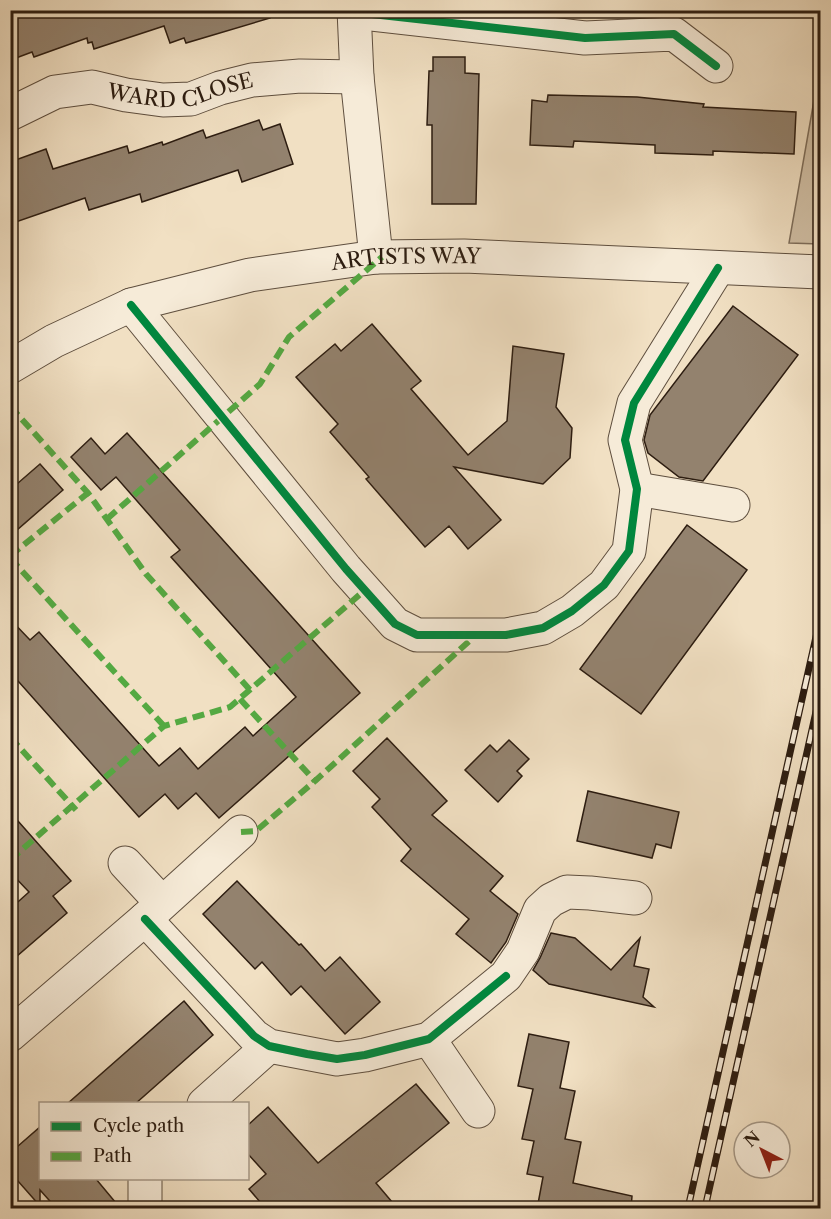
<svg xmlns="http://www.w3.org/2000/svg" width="831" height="1219" font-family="'Libre Caslon Text',serif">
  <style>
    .green { fill: #d0bfa5; stroke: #7e6e5b; stroke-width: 1.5 }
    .building { fill: #93826e; stroke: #2d1d11; stroke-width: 1.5 }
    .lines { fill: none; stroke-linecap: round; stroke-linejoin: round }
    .minor-casing { stroke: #5e4e3e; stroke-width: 35 }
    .minor { stroke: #f6ebd8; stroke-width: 33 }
    .rail-casing { stroke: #2d1d11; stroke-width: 7 }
    .rail { stroke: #f6ebd8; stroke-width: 4.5; stroke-dasharray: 14; stroke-linecap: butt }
    .quiet { stroke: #54a942; stroke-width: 6; stroke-dasharray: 12 6; stroke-linecap: butt }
    .cycleway-casing { stroke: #f6ebd8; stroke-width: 11 }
    .cycleway { stroke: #00873e; stroke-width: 8 }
    .labels { text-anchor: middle; stroke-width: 4.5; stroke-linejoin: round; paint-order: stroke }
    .street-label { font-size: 21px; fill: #2d1d11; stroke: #f6ebd8 }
  </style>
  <rect width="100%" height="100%" fill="#f1e0c3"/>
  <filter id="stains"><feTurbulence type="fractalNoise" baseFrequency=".00333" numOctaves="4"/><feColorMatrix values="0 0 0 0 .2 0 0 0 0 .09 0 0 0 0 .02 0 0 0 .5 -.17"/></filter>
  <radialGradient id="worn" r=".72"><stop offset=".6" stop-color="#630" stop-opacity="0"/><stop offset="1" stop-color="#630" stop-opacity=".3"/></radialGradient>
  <path class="green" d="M820,66V244L789,243Z"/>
  <g class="building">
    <path d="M10,10H269L270,18L186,43L184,38L170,43L164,26L94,49L92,42L88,43L87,38L34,57L32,52L16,58L10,43Z"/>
    <path d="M433,57H465V73L479,74L476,204H432V125H427L429,71H433Z"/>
    <path d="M548,95L637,97L704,104L703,107L796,112L794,154L713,151V155L655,153V145L574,141L573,147L530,145L532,100L547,102Z"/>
    <path d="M259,120L263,130L280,124L293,164L242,182L238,170L142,202L140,194L89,210L85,198L10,224V162L46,149L53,169L127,146L129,153L162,142L163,145L203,130L206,138Z"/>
    <path d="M733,306L798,355L703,481L679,477L648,453L644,440L650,415Z"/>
    <path d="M372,324L421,381L411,389L468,455L507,421L513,346L564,354L556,407L572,428L570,458L543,484L454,467L501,520L468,549L449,526L425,547L366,479L369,477L330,432L338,424L296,377L335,344L341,351Z"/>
    <path d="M127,433L360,693L219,818L196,793L178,809L165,794L139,817L10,672V619L30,640L39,632L159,766L180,748L198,769L245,727L253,736L296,697L171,557L180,550L116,477L101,490L71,457L91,438L105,454Z"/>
    <path d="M40,464L63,490L10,536V490Z"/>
    <path d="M687,525L747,570L641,714L580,669Z"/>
    <path d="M387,738L447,801L432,815L503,876L490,891L518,914L506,942L491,963L456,934L469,919L401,861L411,849L372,807L380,799L353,771Z"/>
    <path d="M509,740L529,759L517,771L522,776L498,802L465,770L490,745L497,752Z"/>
    <path d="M588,791L679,812L671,848L656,844L652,858L577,841Z"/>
    <path d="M10,812L71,881L53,896L67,913L10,962V909L29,892L10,872Z"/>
    <path d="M237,881L299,945L301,944L325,971L340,957L380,1002L345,1034L301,986L291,995L262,962L255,969L203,914Z"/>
    <path d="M551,933L575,938L611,970L640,938L634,966L649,969L643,997L654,1007L549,984L533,970L540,958Z"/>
    <path d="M184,1001L213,1035L135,1104H67Z"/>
    <path d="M529,1034L569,1042L560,1088L575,1091L565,1139L581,1142L573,1183L632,1196L631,1209H537L543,1177L527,1174L534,1141L522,1139L533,1089L518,1086Z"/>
    <path d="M416,1084L449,1123L376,1183L398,1209H266L249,1189L266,1174L248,1154V1125L268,1107L318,1163Z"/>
    <path d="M40,1127V1179H96L121,1209H57L40,1190V1206L10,1172V1153Z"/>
  </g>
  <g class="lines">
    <defs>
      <g id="minor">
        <path d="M354,10L357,77L376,257"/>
        <path d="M354,12L585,38L674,34L716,66"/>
        <path id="s1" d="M10,114L55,92L92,87L126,95L163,100L191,99L220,88L252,80L300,76L357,77"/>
        <path d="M131,305L346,569L395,624L417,635H506L543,628L572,611L604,585L629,551L637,489L625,440L634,403L718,268"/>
        <path id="s2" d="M10,367L54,341L131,305L250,275L376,257L464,256L820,272"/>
        <path d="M637,489L733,505"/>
        <path d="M125,863L162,903"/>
        <path d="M145,919L254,1036L269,1046L337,1059L365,1055L429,1039L506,976L523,951L540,910L551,900L567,892L590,893L635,898"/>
        <path d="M10,1035L145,919L241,832"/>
        <path d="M429,1039L478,1111"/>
        <path d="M204,1104L269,1046"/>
        <path d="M145,1208V1178"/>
      </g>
    </defs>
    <use href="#minor" class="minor-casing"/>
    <use href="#minor" class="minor"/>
    <defs>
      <g id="rail">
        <path d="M688,1208L820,619"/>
        <path d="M705,1208L820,694"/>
      </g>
    </defs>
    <use href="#rail" class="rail-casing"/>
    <use href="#rail" class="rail"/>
    <g class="quiet">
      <path d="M10,406L88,493L146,574L250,690"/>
      <path d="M107,519L260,384L289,337L382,257"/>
      <path d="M10,556L88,493"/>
      <path d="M10,558L164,726"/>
      <path d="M240,699L315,781"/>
      <path d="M10,737L76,810"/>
      <path d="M241,832L256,831L315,781L476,635"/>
      <path d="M10,860L164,726L230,707L365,590"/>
    </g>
    <defs>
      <g id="cycleway">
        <path d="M354,12L585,38L674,34L716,66"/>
        <path d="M131,305L346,569L395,624L417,635H506L543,628L572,611L604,585L629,551L637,489L625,440L634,403L718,268"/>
        <path d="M145,919L254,1036L269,1046L307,1054L337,1059L365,1055L429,1039L506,976"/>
      </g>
    </defs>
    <use href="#cycleway" class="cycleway-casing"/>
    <use href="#cycleway" class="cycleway"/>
  </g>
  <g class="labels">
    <g class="street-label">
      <text dy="7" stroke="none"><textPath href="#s1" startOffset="178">WARD CLOSE</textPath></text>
      <text dy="7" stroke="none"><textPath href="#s2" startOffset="416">ARTISTS WAY</textPath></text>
    </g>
  </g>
  <rect width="831" height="1219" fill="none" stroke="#f1e0c3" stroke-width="36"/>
  <rect x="12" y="12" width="807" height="1195" fill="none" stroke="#2d1d11" stroke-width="3"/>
  <rect x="18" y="18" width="795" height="1183" fill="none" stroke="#2d1d11" stroke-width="1.5"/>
  <rect x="39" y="1102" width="210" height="78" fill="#f6ebd8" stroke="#a69988" stroke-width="1.5"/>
  <rect x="51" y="1122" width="30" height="9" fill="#00873e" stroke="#a69988" stroke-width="1.5"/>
  <text x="93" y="1132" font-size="18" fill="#2d1d11">Cycle path</text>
  <rect x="51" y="1152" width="30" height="9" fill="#54a942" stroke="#a69988" stroke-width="1.5"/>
  <text x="93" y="1162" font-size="18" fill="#2d1d11">Path</text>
  <g transform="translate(762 1150) rotate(318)"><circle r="28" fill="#f6ebd8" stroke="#a69988" stroke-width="1.5"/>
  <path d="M0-4.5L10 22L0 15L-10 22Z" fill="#8f2418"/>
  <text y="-9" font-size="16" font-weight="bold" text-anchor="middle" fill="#2d1d11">N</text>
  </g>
  <rect width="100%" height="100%" filter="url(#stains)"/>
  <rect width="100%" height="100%" fill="url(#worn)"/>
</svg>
